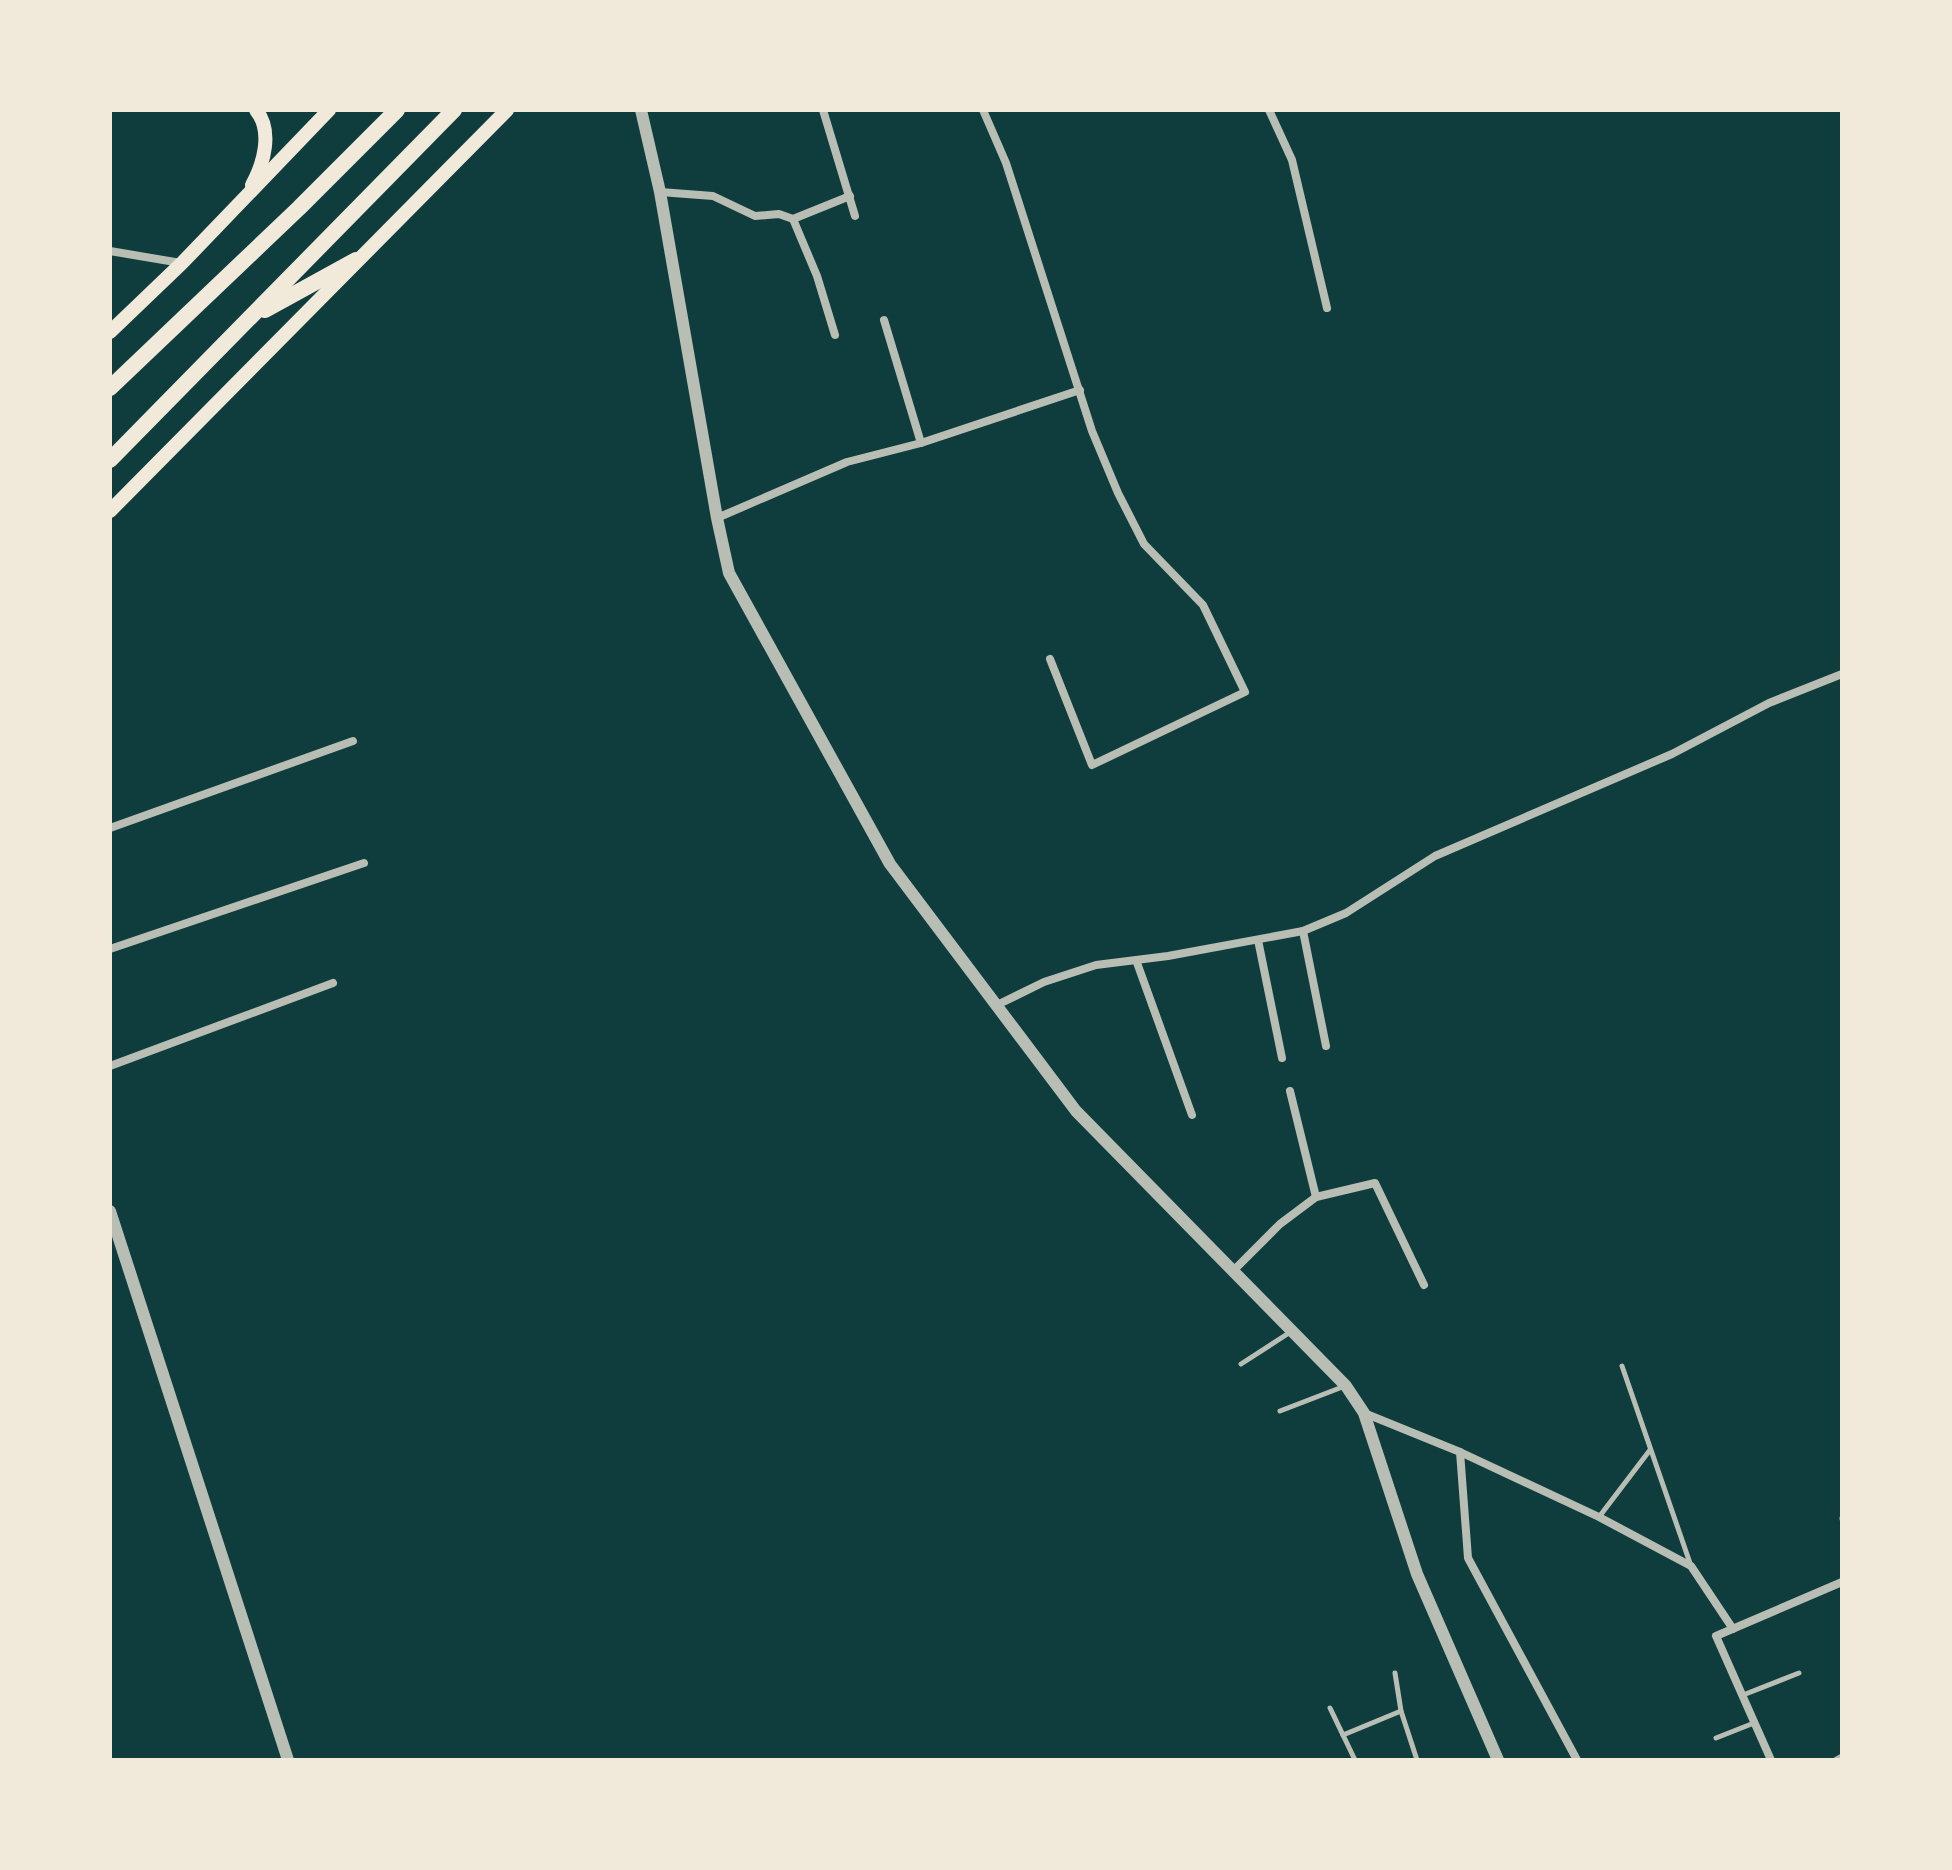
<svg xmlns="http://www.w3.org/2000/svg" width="1952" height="1870" font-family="'Public Sans',sans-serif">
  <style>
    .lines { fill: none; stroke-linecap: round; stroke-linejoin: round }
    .service { stroke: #b8beb3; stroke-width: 5 }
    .minor { stroke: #b8beb3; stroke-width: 8 }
    .tertiary { stroke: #b8beb3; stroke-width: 12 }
    .secondary { stroke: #f1e9da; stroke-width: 14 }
    .trunk { stroke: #f1e9da; stroke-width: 16 }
  </style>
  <rect width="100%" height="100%" fill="#0f3d3e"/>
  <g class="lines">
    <g class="service">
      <path d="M1241,1364L1292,1331"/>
      <path d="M1622,1366L1691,1566"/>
      <path d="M1280,1411L1345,1386"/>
      <path d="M1599,1517L1650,1450"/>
      <path d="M1842,1518V1519"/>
      <path d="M1395,1673L1401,1711L1417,1760"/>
      <path d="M1743,1695L1799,1673"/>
      <path d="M1330,1708L1355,1760"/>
      <path d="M1343,1735L1401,1711"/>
      <path d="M1716,1738L1754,1723"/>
      <path d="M1835,1760L1842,1756"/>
    </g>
    <g class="minor">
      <path d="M823,110L855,216"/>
      <path d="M983,110L1006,163L1092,431L1118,493L1144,544L1203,605L1245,692L1092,765L1050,659"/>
      <path d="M1269,110L1292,160L1327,308"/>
      <path d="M660,192L713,196L755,216L779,214L793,219L817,276L835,335"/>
      <path d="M793,219L850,196"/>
      <path d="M110,251L181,263"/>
      <path d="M884,320L921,443"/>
      <path d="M717,518L847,462L921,443L1080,390"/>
      <path d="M110,828L353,741"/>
      <path d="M1303,931L1326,1046"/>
      <path d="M1258,940L1282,1058"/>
      <path d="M110,949L364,863"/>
      <path d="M1136,960L1192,1115"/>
      <path d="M997,1005L1044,982L1096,965L1168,956L1303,931L1346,913L1435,856L1672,754L1769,703L1842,674"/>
      <path d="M110,1066L333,983"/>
      <path d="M1290,1091L1316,1197"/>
      <path d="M1234,1270L1280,1224L1316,1197L1375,1183L1424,1285"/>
      <path d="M1364,1413L1460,1452L1599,1517L1691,1566L1733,1629"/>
      <path d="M1460,1452L1468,1558L1577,1760"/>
      <path d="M1771,1760L1716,1636L1842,1582"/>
    </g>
    <g class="tertiary">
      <path d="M641,110L660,192L717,518L729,573L890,864L1076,1111L1346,1386L1364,1413L1417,1574L1498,1760"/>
      <path d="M110,1211L288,1760"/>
    </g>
    <g class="secondary">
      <path d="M252,185C264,163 273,131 256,110"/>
      <path d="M110,332L182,263L329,110"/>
      <path d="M110,511L507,110"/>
    </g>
    <g class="trunk">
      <path d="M265,310L356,260"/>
      <path d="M110,388L299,208L397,110"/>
      <path d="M110,460L454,110"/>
    </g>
  </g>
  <rect width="1952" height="1870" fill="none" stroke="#f1e9da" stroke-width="224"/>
</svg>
